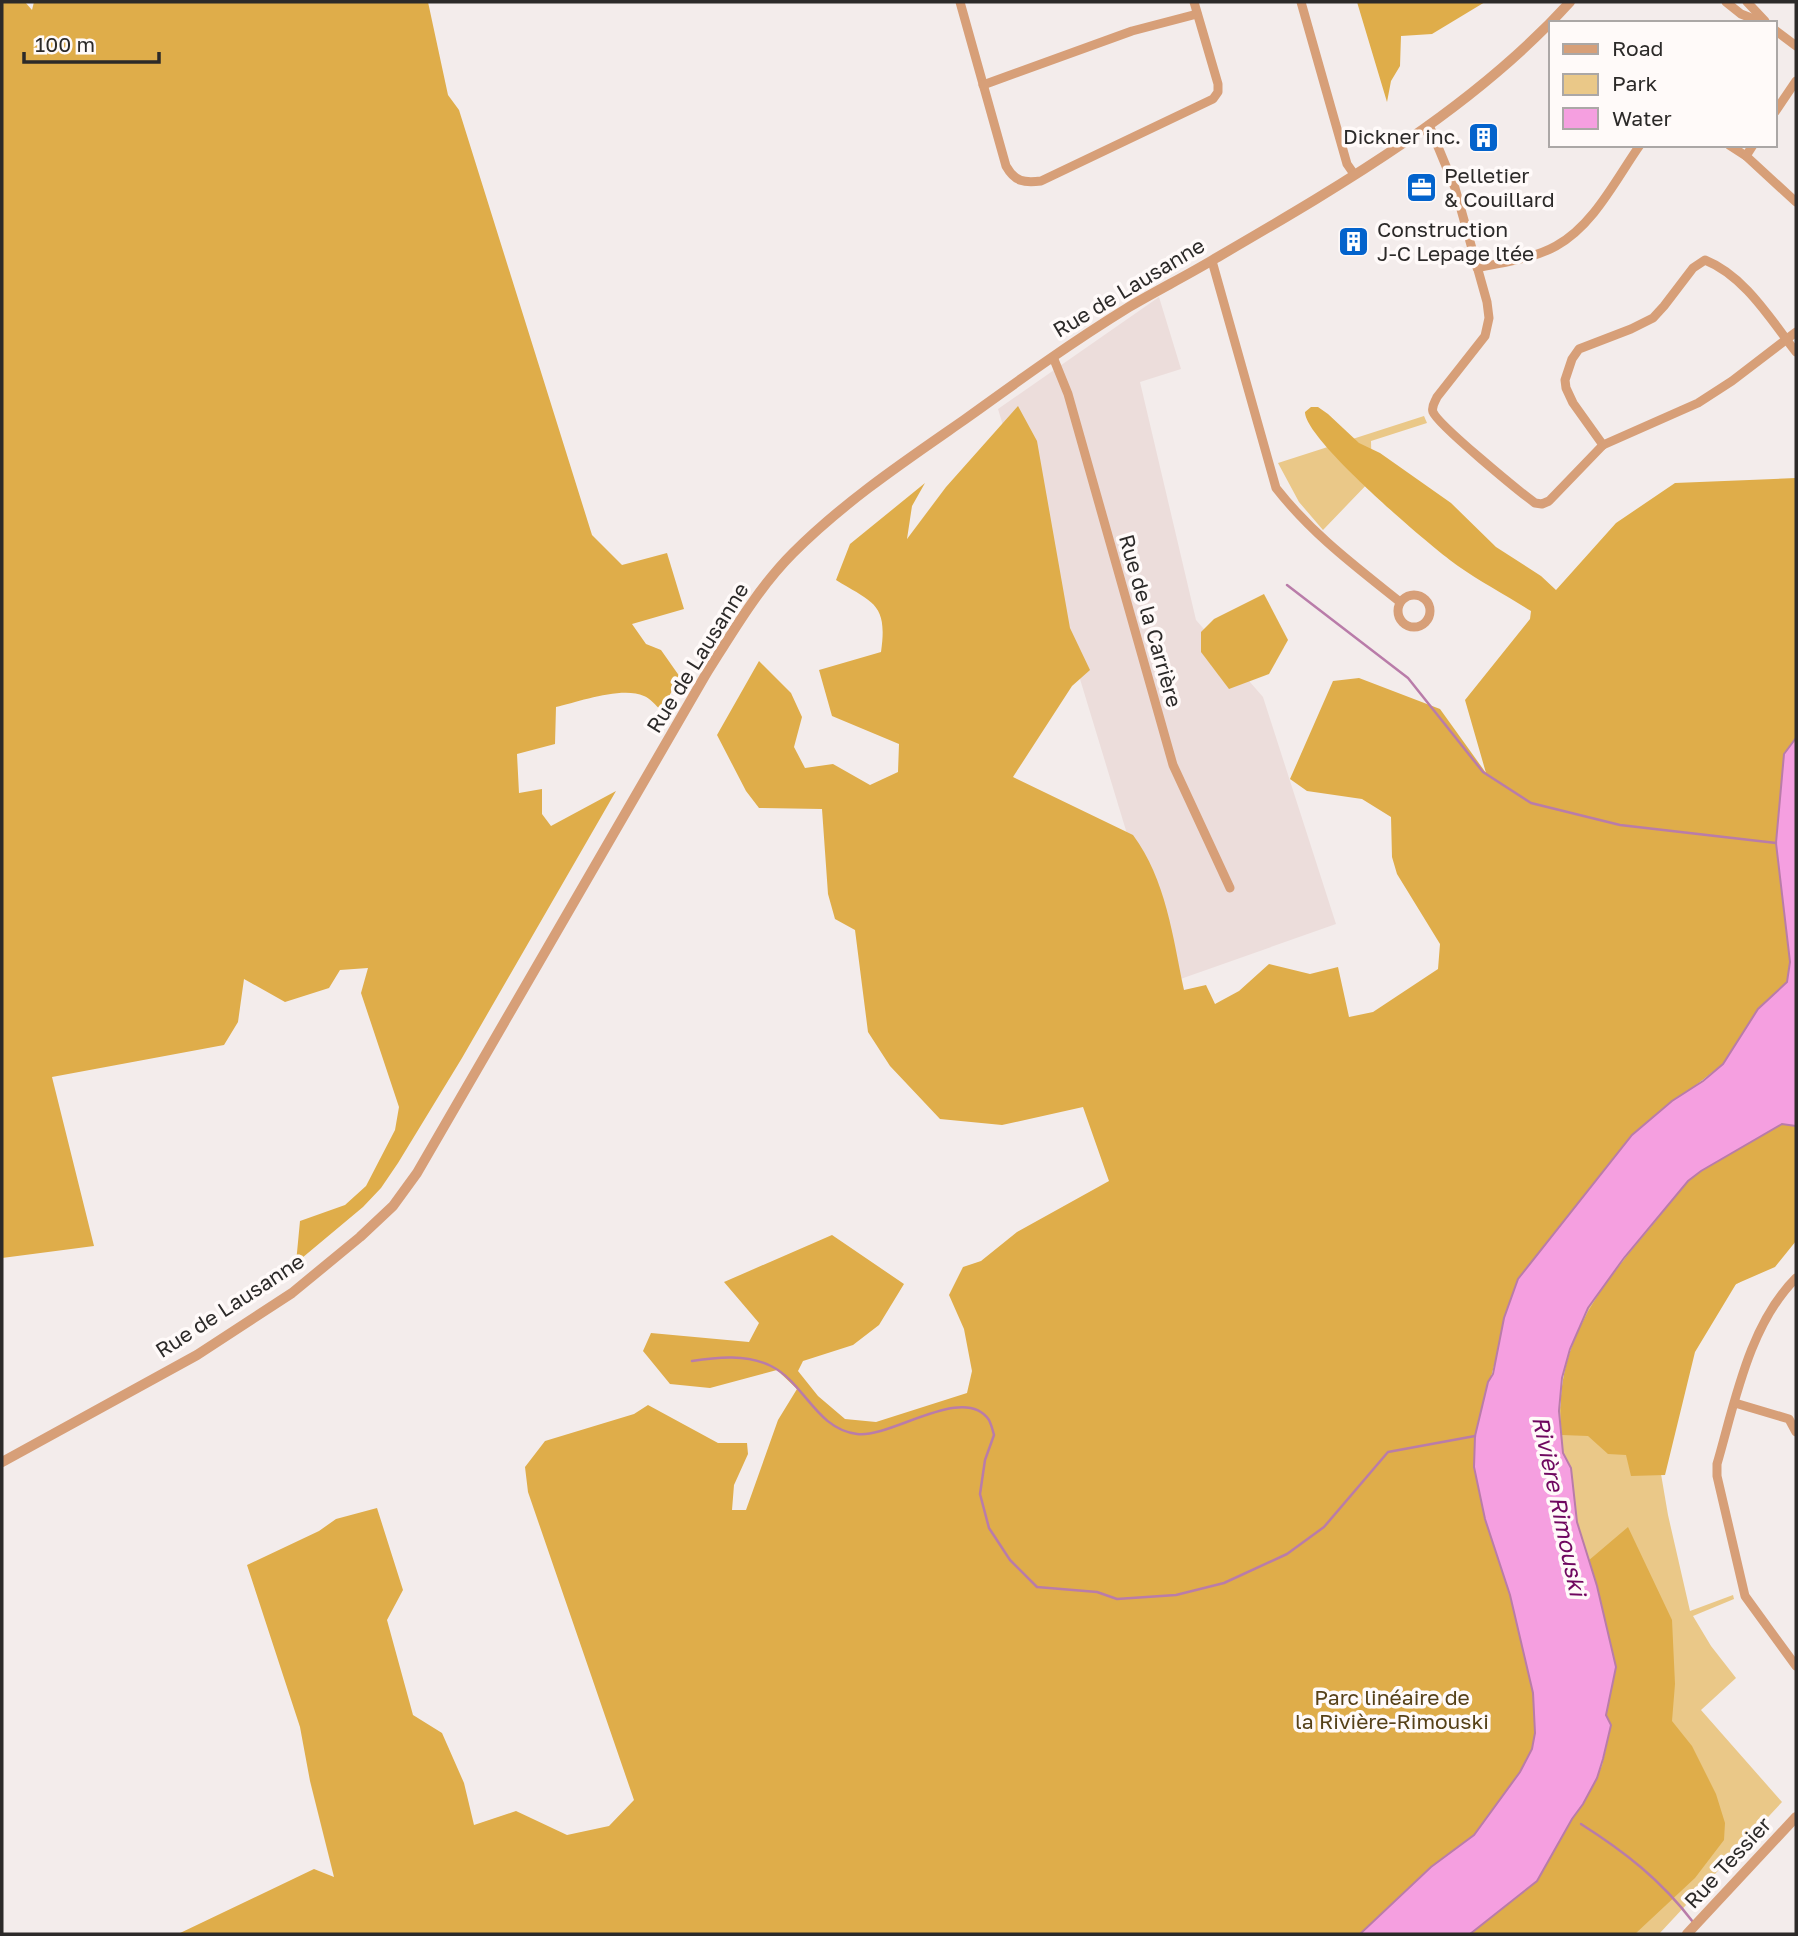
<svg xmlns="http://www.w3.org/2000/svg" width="1798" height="1936" font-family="'Golos Text',sans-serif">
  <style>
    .built { fill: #ecdddb }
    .green { fill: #eac888 }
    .forest { fill: #dfad4a }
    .water { fill: #f59fe0; stroke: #b97ca9; stroke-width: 2 }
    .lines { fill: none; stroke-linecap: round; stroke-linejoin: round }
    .stream { stroke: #b97ca9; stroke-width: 2.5 }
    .minor { stroke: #d79f78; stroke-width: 9 }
    .tertiary { stroke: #d79f78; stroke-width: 10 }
    .labels { text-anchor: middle; stroke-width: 7; stroke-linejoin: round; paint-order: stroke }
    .poi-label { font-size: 21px; fill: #2c2a29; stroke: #fffaf9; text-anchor: start }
    .street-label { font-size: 21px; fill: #2c2a29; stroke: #fffaf9 }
    .park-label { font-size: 21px; fill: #564118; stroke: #fffaf9 }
    .water-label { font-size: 23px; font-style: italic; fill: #6f075f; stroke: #fffaf9 }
  </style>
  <rect width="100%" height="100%" fill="#f3eceb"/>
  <path class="built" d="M1159,297L1181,369L1140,382L1196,620L1263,697L1336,924L1172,982L998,409Z"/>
  <g class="green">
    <path d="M1424,416L1427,423L1371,441L1372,479L1323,530L1299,502L1278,463Z"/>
    <path d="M1796,1126L1740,1282L1716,1296L1695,1341L1661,1474L1668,1515L1690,1611L1733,1595L1734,1599L1693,1616L1711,1646L1736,1678L1701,1710L1782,1802L1659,1934H1470L1588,1561L1577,1522L1571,1468L1563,1453L1559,1411L1588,1308L1611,1277Z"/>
  </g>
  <g class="forest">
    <path d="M2,2H25L32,10L34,2H428L448,95L459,110L592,535L622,565L667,553L684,609L632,624L646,644L661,650L680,677L661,710C656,706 650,698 644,696C622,686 578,702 556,707L555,744L517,754L519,793L542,789V814L551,826L616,791L462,1058L398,1163L381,1188L363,1207L296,1263L300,1221L345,1205L366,1186L395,1130L399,1107L361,993L368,968L340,970L329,988L285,1002L244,979L238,1022L224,1045L52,1077L94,1246L2,1258Z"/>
    <path d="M1357,2H1485L1432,34L1401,36L1400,66L1391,81L1387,102Z"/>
    <path d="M1018,406L1037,441L1070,628L1090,670L1072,686L1013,777L1133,835C1166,879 1173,938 1184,990L1206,985L1215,1004L1239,991L1269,964L1310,974L1338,967L1349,1017L1373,1012L1438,969L1440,944L1397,874L1392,857L1391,817L1362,799L1307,791L1290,779L1333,681L1359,678L1440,709L1486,773L1465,700L1530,619L1531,611C1507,596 1481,582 1458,566C1431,547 1304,439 1305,412L1311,407H1318L1328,414L1359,443L1380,453L1451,503L1496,547L1541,576L1556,590L1616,523L1675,483L1796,478V738L1784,754L1776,843L1790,962L1787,982L1758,1009L1723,1064L1632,1135L1518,1279L1475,1435L1474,1467L1485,1519L1510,1595L1533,1693L1535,1733L1532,1749L1520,1772L1474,1835L1431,1867L1360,1934H178L314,1869L334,1877L310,1781L300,1727L247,1565L319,1531L336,1519L377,1508L403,1590L387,1620L413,1715L442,1733L464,1783L474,1825L516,1811L567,1835L609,1826L634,1800L528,1492L525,1467L545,1441L634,1414L648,1405L718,1443H747L748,1454L734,1485L732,1510H746L778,1420L797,1389L777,1370L710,1388L670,1384L643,1351L651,1333L749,1342L759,1323L724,1282L832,1235L904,1284L879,1325L853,1345L803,1361L798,1371L818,1396L845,1419L876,1422L967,1393L972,1371L964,1329L949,1295L963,1267L981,1261L1017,1232L1109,1181L1083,1107L1002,1125L940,1119L890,1066L868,1032L855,930L835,919L828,894L822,809L759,808L746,791L717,735L759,661L791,693L802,717L794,747L805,768L833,764L870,785L898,772L899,744L832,716L819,670L881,652C888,603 873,603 836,580L850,544L925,483L912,506L907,539L946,487Z"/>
    <path d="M1264,594L1288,640L1269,674L1229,689L1201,652V632L1214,619Z"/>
    <path d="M1782,1124L1796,1126V1241L1775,1267L1736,1284L1695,1352L1665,1475L1631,1476L1626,1455L1608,1454L1588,1436L1562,1435C1552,1352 1593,1296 1644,1235C1659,1218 1672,1198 1688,1181L1701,1171Z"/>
    <path d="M1628,1527L1672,1620L1675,1684L1672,1721L1692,1746L1716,1794L1725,1823L1724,1840L1695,1878L1635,1934H1470L1537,1881L1572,1819L1583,1804L1602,1766L1610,1731L1606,1715L1616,1667L1597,1586L1588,1561Z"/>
  </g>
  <path class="water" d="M1796,738V1126L1782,1124L1701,1171L1688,1181L1624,1258L1588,1308L1570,1349L1562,1378L1559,1411L1563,1453L1571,1468L1577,1522L1597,1586L1616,1667L1606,1715L1611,1725L1603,1759L1597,1778L1583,1804L1572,1819L1537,1881L1470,1934H1360L1431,1867L1474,1835L1520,1772L1532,1749L1535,1733L1533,1693L1510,1595L1485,1519L1474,1467L1475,1436L1488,1382L1493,1374L1504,1318L1518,1279L1632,1135L1672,1101L1703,1081L1723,1064L1758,1009L1787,982L1790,962L1776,843L1784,754Z"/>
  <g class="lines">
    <g class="stream">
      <path d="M1287,585L1408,678L1483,772L1531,803L1620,825L1776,843"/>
      <path d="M692,1361C717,1357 747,1354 771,1366C805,1383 816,1429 857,1434C890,1439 964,1383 989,1420C991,1424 993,1431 994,1435L985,1460L980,1494L989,1528L1010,1560L1037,1587L1097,1592L1117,1599L1176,1595L1224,1583L1287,1554L1324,1527L1388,1452L1475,1436"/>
      <path d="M1581,1824C1625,1852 1661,1880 1693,1922"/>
    </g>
    <g class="minor">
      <path d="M960,2L1006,166C1015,182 1024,183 1041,181L1213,99L1218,92V84L1194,2"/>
      <path d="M1301,2L1347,164L1354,174"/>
      <path d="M1726,2L1741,14L1764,23"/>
      <path d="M1747,2L1765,21"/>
      <path d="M1775,30L1796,46"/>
      <path d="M983,85L1132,31L1197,14"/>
      <path d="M1775,112L1796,81"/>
      <path d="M1429,125L1455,188L1487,302L1489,318L1485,336L1437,397C1435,402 1431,406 1433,412C1438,425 1520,492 1535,503L1542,504L1549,501L1603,445L1698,403L1732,381L1796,332"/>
      <path d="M1729,145L1746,156L1796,202"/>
      <path d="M1746,156L1753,145"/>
      <path d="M1212,261L1276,488C1312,534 1355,566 1400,602"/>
      <path d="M1477,268C1503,262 1533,259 1556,246C1594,225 1616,179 1640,145"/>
      <path d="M1053,357L1068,394L1173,765L1230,888"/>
      <path d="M1603,445L1573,403L1566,388L1565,380L1572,359L1579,349L1631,329L1653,318L1664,306L1693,268L1705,260C1745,276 1771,320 1796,352"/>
      <circle cx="1414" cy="611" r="16"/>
      <path d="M1796,1278C1749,1325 1735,1402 1717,1464V1476L1745,1596L1796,1666"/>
      <path d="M1735,1403L1789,1419L1796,1432"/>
    </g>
    <g class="tertiary">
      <path d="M2,1462L197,1355L292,1293L360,1237L393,1206L417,1173L706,674C732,633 758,588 793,553C845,501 905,461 964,420C1018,381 1072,342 1129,307C1156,291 1184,277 1211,261C1338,187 1471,111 1570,2"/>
      <path d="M1687,1934L1796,1817"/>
    </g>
  </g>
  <defs>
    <symbol id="building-square" viewBox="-11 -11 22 22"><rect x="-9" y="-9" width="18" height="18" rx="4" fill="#0363cc" stroke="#fffaf9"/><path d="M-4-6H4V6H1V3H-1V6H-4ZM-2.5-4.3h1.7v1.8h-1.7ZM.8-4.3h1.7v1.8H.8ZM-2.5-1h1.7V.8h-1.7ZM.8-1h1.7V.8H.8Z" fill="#fff"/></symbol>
    <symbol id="office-square" viewBox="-11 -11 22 22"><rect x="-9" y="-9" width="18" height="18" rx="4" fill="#0363cc" stroke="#fffaf9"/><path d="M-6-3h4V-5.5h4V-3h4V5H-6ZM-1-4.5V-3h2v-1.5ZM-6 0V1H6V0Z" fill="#fff"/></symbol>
  </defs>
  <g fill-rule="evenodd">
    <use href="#building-square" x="1466" y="120" width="35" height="35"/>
    <use href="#office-square" x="1404" y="170" width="35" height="35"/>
    <use href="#building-square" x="1336" y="224" width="35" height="35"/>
  </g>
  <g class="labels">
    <g class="poi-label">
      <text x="1461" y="144" text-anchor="end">Dickner inc.</text>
      <text x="1444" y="183">Pelletier<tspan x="1444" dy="24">&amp; Couillard</tspan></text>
      <text x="1377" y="237">Construction<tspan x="1377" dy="24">J-C Lepage ltée</tspan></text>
    </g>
    <g class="street-label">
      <text transform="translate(1129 288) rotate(-31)" y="7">Rue de Lausanne</text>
      <text transform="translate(1150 621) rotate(74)" y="7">Rue de la Carrière</text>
      <text transform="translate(698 658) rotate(-58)" y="7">Rue de Lausanne</text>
      <text transform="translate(230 1306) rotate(-33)" y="7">Rue de Lausanne</text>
      <text transform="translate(1728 1863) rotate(-47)" y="7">Rue Tessier</text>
    </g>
    <g class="park-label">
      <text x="1392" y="1705">Parc linéaire de<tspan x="1392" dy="24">la Rivière-Rimouski</tspan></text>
    </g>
    <g class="water-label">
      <text transform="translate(1559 1506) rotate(78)" y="8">Rivière Rimouski</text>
    </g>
  </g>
  <rect width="1798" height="1936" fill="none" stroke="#2c2a29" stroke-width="7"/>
  <rect x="1549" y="21" width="228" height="126" fill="#fffaf9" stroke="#aba7a6" stroke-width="2"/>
  <rect x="1563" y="44" width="35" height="10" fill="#d79f78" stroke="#aba7a6" stroke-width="2"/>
  <text x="1612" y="56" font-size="21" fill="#2c2a29">Road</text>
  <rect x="1563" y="74" width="35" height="21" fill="#eac888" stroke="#aba7a6" stroke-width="2"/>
  <text x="1612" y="91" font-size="21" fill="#2c2a29">Park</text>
  <rect x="1563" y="108" width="35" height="21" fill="#f59fe0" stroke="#aba7a6" stroke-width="2"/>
  <text x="1612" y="126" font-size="21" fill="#2c2a29">Water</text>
  <path d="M24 52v10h135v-10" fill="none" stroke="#2c2a29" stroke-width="3.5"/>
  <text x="35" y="52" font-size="21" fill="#2c2a29" stroke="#fffaf9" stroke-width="5" paint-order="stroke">100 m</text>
</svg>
